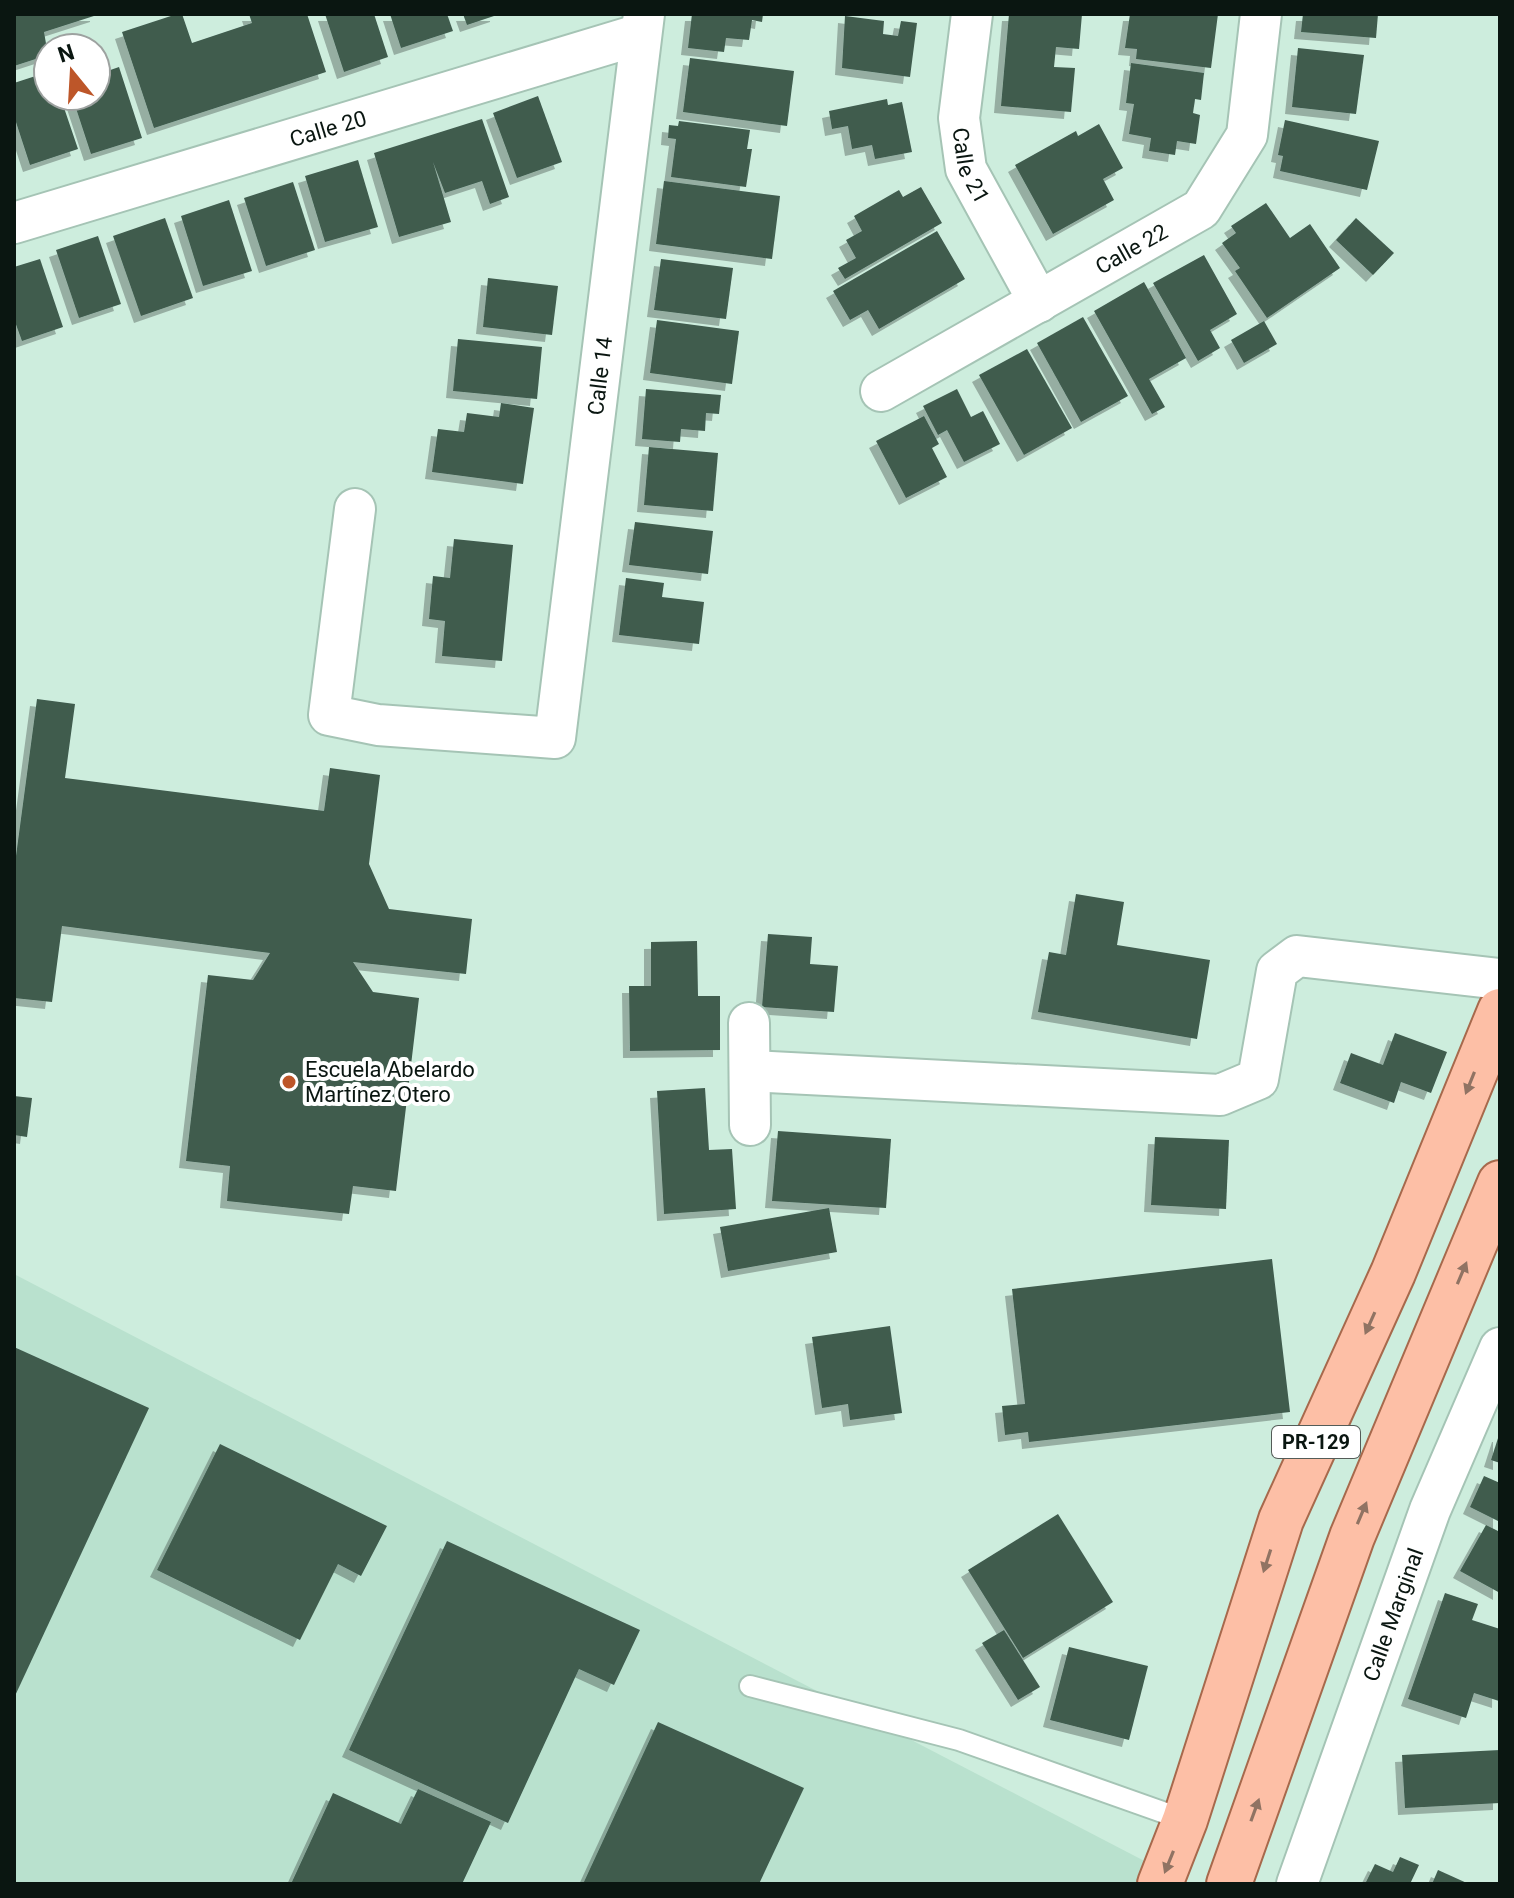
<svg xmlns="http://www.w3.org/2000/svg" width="1514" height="1898" font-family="Roboto,sans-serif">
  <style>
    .built { fill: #b9e1ce }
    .building { fill: #3f5b4e; filter: url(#shadow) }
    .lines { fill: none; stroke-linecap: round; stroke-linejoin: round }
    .lane-casing { stroke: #a5c4b5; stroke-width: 24 }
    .street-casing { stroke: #a5c4b5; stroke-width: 44 }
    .primary-casing { stroke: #a7694c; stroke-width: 48 }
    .lane { stroke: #fff; stroke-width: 20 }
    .street { stroke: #fff; stroke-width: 40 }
    .primary { stroke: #fdbfa6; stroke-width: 44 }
    .oneway { fill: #907363 }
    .poi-dot { fill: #bd5629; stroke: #fff; stroke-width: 3 }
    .labels { text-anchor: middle; stroke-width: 8; stroke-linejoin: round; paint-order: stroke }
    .shield { fill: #fff; stroke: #545c58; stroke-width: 2 }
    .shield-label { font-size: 20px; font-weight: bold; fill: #0a1611 }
    .street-label { font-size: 22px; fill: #0a1611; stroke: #fff }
    .poi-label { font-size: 22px; fill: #0a1611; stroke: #fff; text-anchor: start }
  </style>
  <defs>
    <filter id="shadow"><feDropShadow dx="-7" dy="7" stdDeviation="0" flood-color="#0004"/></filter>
  </defs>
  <rect width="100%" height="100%" fill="#cdeddd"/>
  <path class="built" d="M14,1274L1156,1867L1149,1884H14Z"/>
  <g class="building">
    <path d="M14,14H97V15L44,32L48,55L14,66Z"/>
    <path d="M177,14H182L192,43L252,23L249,14H307L326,72L154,128L122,32Z"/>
    <path d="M325,14H374L388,57L344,72Z"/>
    <path d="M390,14H447L453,31L401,48Z"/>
    <path d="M463,14H497V15L467,25Z"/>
    <path d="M692,14H763L762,22L752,20L749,40L726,38L724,52L688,48Z"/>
    <path d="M1009,14H1082L1079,49L1056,47L1054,67L1075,68L1071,112L1001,106Z"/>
    <path d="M1130,14H1218L1211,68L1136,59L1137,49L1125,48Z"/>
    <path d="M1303,14H1378L1376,38L1301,32Z"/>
    <path d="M845,16L884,21L883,34L898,36L901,21L917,23L910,77L842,68Z"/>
    <path d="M1298,48L1364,55L1356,114L1292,107Z"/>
    <path d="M690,58L794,71L787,126L683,112Z"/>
    <path d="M1131,63L1204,73L1201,100L1195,99L1193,113L1200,115L1196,144L1177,141L1175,155L1149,151L1151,138L1129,134L1134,104L1126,103Z"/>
    <path d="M119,67L142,138L91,154L72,96H96V75Z"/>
    <path d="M48,72V96H60L78,149L30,165L14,116V83Z"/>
    <path d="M538,96L562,162L517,178L493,113Z"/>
    <path d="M887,99L888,105L902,102L912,152L875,159L872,145L852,149L848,126L832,129L829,111Z"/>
    <path d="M482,119L509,197L490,204L482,181L445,193L433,162L451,222L399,237L374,153Z"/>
    <path d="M1285,120L1379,141L1367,190L1280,171L1283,156L1278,155Z"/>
    <path d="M679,121L750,130L747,149H752L746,187L671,177L676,139L668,138L669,125L678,126Z"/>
    <path d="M1099,124L1123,168L1103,179L1114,200L1053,234L1015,165L1076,131L1078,136Z"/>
    <path d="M358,160L378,227L325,242L305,176Z"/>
    <path d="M664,181L780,196L772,259L656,244Z"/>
    <path d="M293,182L315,250L266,266L244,198Z"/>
    <path d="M921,187L942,223L845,279L838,268L856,258L846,240L862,231L854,216L899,190L903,197Z"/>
    <path d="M229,200L252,271L203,286L181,216Z"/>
    <path d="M1266,203L1290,238L1310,224L1340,268L1267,318L1235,271L1240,268L1222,243L1236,233L1231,226Z"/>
    <path d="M165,218L193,298L141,316L113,236Z"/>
    <path d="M1356,218L1394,253L1373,275L1336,240Z"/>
    <path d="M937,231L965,279L879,329L868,310L850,320L833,291Z"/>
    <path d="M98,236L121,304L79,318L56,250Z"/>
    <path d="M1204,255L1237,314L1210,330L1220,348L1198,361L1153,283Z"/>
    <path d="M40,259L63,327L22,341L14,319V267Z"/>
    <path d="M661,259L733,268L726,319L654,310Z"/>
    <path d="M488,278L558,286L552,335L483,327Z"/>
    <path d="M1144,282L1186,358L1149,379L1165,407L1152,414L1094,311Z"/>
    <path d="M1083,317L1128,396L1081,422L1037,343Z"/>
    <path d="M657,320L739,331L732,384L650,373Z"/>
    <path d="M1264,321L1277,344L1244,363L1231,340Z"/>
    <path d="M458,339L542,347L537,399L453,391Z"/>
    <path d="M1027,349L1072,428L1024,455L979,375Z"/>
    <path d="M646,389L721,395L719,414L706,413L705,431L681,429L680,442L642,439Z"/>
    <path d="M957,389L971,417L983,411L1000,444L964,462L947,430L938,435L923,406Z"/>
    <path d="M501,403L534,408L523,484L432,472L438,429L464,432L467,413L499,417Z"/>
    <path d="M924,416L939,444L932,448L947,477L906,498L876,441Z"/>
    <path d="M649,447L718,453L713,511L644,505Z"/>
    <path d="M635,522L713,531L708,574L629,565Z"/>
    <path d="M454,539L513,545L502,661L442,656L445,621L429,619L433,576L450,578Z"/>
    <path d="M626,578L664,583L662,597L704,602L699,644L619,635Z"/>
    <path d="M37,699L75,704L65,778L324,811L330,768L380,775L369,864L389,909L472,919L466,974L353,962L373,992L419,998L396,1191L353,1186L349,1214L227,1201L230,1166L186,1161L208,975L253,980L270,953L62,926L52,1002L14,998V871Z"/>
    <path d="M1076,894L1124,902L1117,945L1210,960L1197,1039L1038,1012L1049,952L1066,955Z"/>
    <path d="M768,934L812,937L810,964L838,966L834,1012L762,1007Z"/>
    <path d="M697,941L698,996H720V1050L630,1051L629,986H651V942Z"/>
    <path d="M1395,1033L1447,1052L1431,1093L1401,1082L1394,1103L1340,1083L1351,1053L1383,1065Z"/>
    <path d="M705,1088L709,1150L732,1149L736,1209L664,1214L657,1091Z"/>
    <path d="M14,1096L32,1098L27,1137L14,1135Z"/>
    <path d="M778,1131L891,1139L886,1208L772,1201Z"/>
    <path d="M1155,1137L1229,1140L1226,1209L1151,1205Z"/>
    <path d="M829,1208L837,1252L728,1271L720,1227Z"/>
    <path d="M1272,1259L1290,1412L1029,1442L1028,1432L1005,1435L1002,1406L1025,1404L1012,1289Z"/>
    <path d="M890,1326L902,1413L850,1420L848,1404L822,1408L812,1337Z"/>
    <path d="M14,1347L149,1408L14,1698Z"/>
    <path d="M1499,1435H1500V1463L1491,1460Z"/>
    <path d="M220,1444L387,1526L361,1576L338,1564L300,1640L157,1570Z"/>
    <path d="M1484,1476L1500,1483V1522L1470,1507Z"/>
    <path d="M1058,1514L1113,1602L1023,1658L968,1570Z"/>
    <path d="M1486,1525L1500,1532V1593L1460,1571Z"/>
    <path d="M447,1541L640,1630L614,1685L579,1669L508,1823L349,1750Z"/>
    <path d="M1445,1593L1478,1604L1472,1620L1500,1629L1499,1701L1474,1693L1466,1718L1408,1699Z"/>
    <path d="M1004,1630L1040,1687L1018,1700L982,1643Z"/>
    <path d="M1069,1647L1148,1666L1129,1740L1050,1720Z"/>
    <path d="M658,1722L804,1788L759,1884H583Z"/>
    <path d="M1500,1750V1803L1405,1808L1402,1755Z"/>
    <path d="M418,1789L491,1822L462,1884H291L333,1793L401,1824Z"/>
    <path d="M1400,1857L1419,1865L1410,1884H1365L1375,1864L1393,1872Z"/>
    <path d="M1438,1870L1469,1884H1432Z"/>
  </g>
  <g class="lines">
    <defs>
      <path id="lane" d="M750,1686L959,1740L1185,1820"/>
      <g id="street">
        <path id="s1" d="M972,14L959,118L966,169L1039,302"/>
        <path id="s2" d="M14,223L641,34"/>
        <path id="s3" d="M881,391L1201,209L1247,135L1261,14"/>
        <path id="s4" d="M355,509L329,715L378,725L555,738L644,14"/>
        <path d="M749,1023L750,1125"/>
        <path d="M750,1071L1220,1095L1258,1079L1277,971L1297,956L1500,979"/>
        <path id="s5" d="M1297,1884L1430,1510L1500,1348"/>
      </g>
      <g id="primary">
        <path d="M1160,1884L1185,1820L1281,1520L1393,1273L1500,1011"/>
        <path d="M1229,1884L1352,1537L1500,1183"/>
      </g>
    </defs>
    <use href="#lane" class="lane-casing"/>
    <use href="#street" class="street-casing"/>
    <use href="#primary" class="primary-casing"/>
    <use href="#lane" class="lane"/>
    <use href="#street" class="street"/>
    <use href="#primary" class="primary"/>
  </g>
  <defs><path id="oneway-solid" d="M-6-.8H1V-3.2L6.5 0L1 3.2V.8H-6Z" transform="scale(2)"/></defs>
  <g class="oneway">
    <use href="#oneway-solid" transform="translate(1470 1083) rotate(112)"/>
    <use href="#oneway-solid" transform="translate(1462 1273) rotate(-67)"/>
    <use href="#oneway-solid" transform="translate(1370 1323) rotate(114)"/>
    <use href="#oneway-solid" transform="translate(1362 1513) rotate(-67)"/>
    <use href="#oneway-solid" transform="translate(1267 1561) rotate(108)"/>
    <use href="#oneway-solid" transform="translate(1255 1810) rotate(-70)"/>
    <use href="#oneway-solid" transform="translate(1169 1862) rotate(112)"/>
  </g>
  <circle class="poi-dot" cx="289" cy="1082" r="8"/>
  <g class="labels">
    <rect class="shield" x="1272" y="1426" width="88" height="32" rx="6"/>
    <g class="shield-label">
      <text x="1316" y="1449">PR-129</text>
    </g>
    <g class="street-label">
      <text dy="8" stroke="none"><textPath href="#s2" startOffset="328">Calle 20</textPath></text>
      <text dy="8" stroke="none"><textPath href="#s1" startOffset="154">Calle 21</textPath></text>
      <text dy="8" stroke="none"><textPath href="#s3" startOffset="288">Calle 22</textPath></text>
      <text dy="8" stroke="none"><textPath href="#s4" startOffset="800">Calle 14</textPath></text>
      <text dy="8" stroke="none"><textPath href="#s5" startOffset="286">Calle Marginal</textPath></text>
    </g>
    <g class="poi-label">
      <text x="305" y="1077">Escuela Abelardo<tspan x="305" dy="25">Martínez Otero</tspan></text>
    </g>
  </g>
  <rect width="1514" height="1898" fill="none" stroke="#0a1611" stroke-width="32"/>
  <g transform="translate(72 72) rotate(342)"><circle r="38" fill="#ffffff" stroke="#9da2a0" stroke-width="2"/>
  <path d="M0-6L14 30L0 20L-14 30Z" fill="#bd5629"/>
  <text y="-12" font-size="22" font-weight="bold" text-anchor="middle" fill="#0a1611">N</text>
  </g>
</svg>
